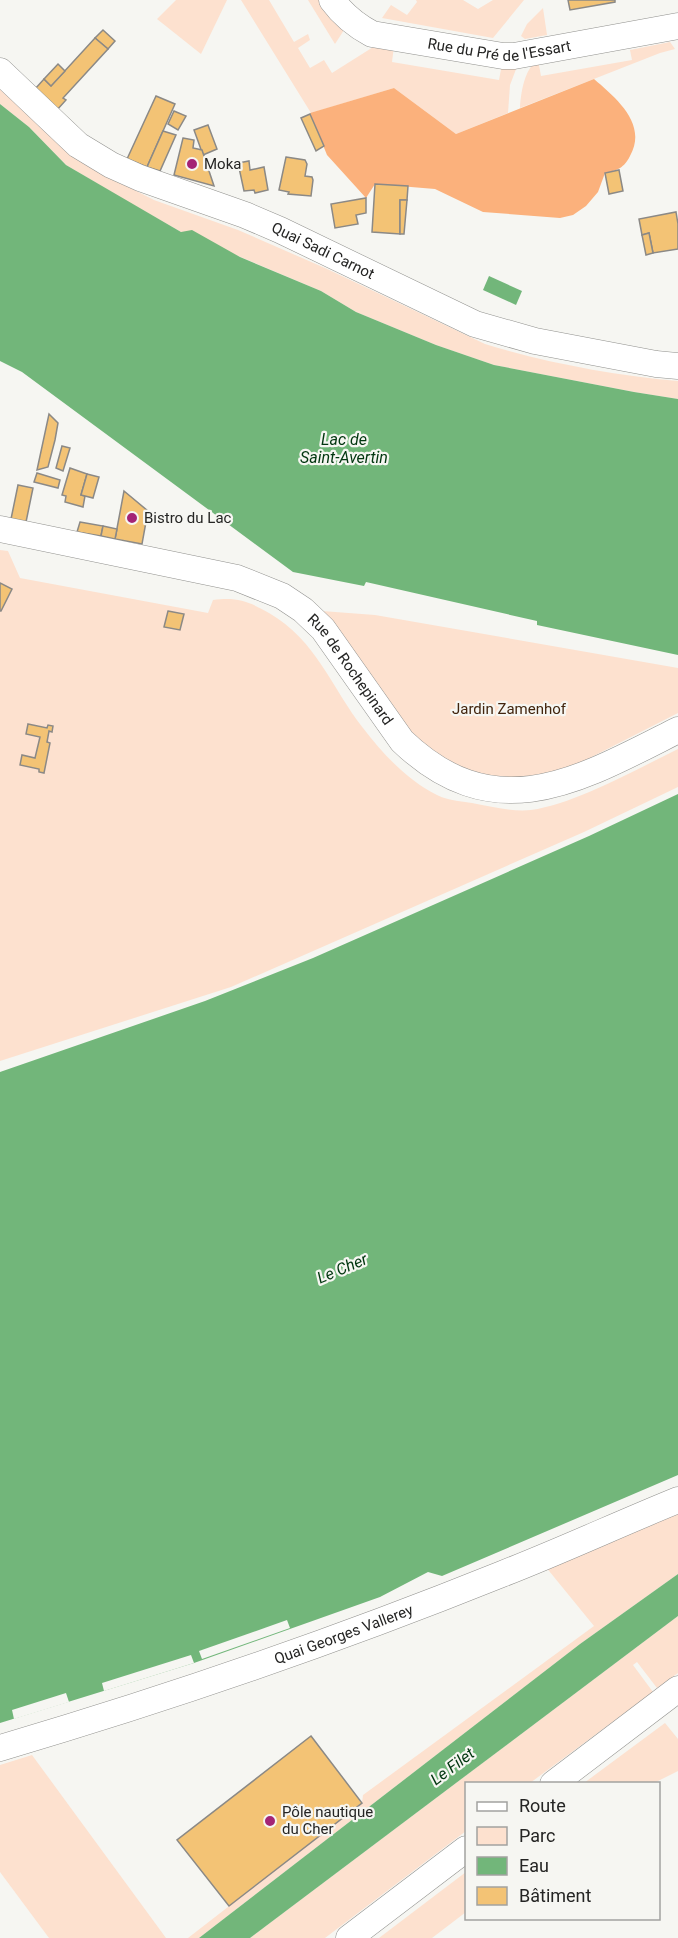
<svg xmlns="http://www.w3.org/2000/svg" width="678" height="1938" font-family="Roboto,sans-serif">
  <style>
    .green { fill: #fde1cf }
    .forest { fill: #fbb17c }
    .water { fill: #72b67a }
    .pier { fill: #f6f6f2 }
    .building { fill: #f3c375; stroke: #8b8986; stroke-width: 1.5 }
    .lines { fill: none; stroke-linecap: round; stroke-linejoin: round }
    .minor-casing { stroke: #91918e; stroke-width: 27 }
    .minor { stroke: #fff; stroke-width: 26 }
    .poi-dot { fill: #a42475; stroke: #f6f6f2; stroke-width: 2 }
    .labels { text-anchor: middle; stroke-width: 4.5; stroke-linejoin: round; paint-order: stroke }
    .street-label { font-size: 15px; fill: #252524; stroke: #f6f6f2 }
    .poi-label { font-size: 15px; fill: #252524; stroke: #f6f6f2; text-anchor: start }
    .park-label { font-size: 15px; fill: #42250e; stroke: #f6f6f2 }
    .water-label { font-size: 16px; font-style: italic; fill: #01360f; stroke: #f6f6f2 }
  </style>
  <rect width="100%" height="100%" fill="#f6f6f2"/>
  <g class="green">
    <path d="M176,0H227L201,54L157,19Z"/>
    <path d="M241,0H269L294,42L308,34L310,40L298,48L310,68L324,60L332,73L378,44L394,46L392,62L499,80L502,64H518L510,85L508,113L456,134L394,88L311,113Z"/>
    <path d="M308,0H320L344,30L335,44Z"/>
    <path d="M416,0H463L478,9L493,0H524L493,38L382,18L391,5L407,15L417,2Z"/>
    <path d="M543,8L547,35L525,39L521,36L527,24Z"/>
    <path d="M670,42L675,49L660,53L520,108C521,93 524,69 538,60L541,76L632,60L630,50Z"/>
    <path d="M0,89L61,145L101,173L154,200L238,230L325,268L485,344C547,363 613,375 678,381V399L634,392L494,365L436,345L356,312L321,291L181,232L125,200L66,165L29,127L0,104Z"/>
    <path d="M0,550L8,551L20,578L208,613L213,600C237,597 248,601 269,613C317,641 331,687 363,728C383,754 407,780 437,795C448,801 464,801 477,804C493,807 514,812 531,810C575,804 637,769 678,749V787L584,832L231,987L0,1061Z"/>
    <path d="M322,611L375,615L678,668V713L574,766L541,775L496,779L458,766L427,749L409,735Z"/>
    <path d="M678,1508V1574L580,1644L199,1938H188L362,1803L363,1795L594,1626L545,1566Z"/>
    <path d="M678,1616V1673L657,1688L637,1662L633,1665L653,1692L530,1783L466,1784V1831L325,1938H250Z"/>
    <path d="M665,1723L678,1739V1771L654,1783H584Z"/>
    <path d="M32,1755L166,1938H49L0,1872V1765Z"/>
    <path d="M466,1872V1912L432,1938H379Z"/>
  </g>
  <path class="forest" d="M594,79C616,98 648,124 630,156C624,168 618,170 605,173L598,192L586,206L573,215L560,218L483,212L435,189L375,184L366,198L327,155L310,113L394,88L456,134Z"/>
  <g class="water">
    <path d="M0,104L29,127L66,165L181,232L192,230L240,257L321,291L356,312L436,345L494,365L634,392L678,399V655L537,625V621L366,582L364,586L293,572L22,372L0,361Z"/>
    <path d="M489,276L522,291L516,305L483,290Z"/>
    <path d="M678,794V1475L442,1576L428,1572L380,1597L194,1663L0,1723V1072L205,1001L313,958L589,836Z"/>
    <path d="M678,1574V1616L250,1938H199L580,1644Z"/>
  </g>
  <g class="pier">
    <path d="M287,1620L290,1628L202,1659L199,1651Z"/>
    <path d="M191,1655L194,1663L104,1691L102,1683Z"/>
    <path d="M66,1693L69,1702L14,1719L12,1710Z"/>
  </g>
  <g class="building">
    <path d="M568,0H615V2L570,10Z"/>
    <path d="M103,30L115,41L108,49L95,38Z"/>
    <path d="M95,38L108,49L63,98L66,100L57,110L35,89L44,79L51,86Z"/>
    <path d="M58,64L65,71L51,86L44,79Z"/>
    <path d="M156,96L175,104L147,167L127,159Z"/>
    <path d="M174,111L186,116L178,130L168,124Z"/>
    <path d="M310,114L324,146L316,151L301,118Z"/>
    <path d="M208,125L217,149L203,155L194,130Z"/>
    <path d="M163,131L176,135L160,171L147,167Z"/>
    <path d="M183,138L194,140L193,148L202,150L214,186L174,175Z"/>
    <path d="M286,157L305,160L307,164L305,176L312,177L313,180L311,196L288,194L289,192L279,190Z"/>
    <path d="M249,161L250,170L264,167L268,190L255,193L254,190L244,191L238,163Z"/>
    <path d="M619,170L623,191L609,194L605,173Z"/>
    <path d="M375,184L408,186L407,200H400V234L372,232Z"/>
    <path d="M366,198V213L356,215L358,224L335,228L331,204Z"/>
    <path d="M400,200H407L404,234H400Z"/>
    <path d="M676,212L678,224V249L653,253L649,233L642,235L639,219Z"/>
    <path d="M649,233L653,253L646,255L642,235Z"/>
    <path d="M49,414L58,423L55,440L48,467L37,470Z"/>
    <path d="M62,446L70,448L63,471L56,468Z"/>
    <path d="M70,468L87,474L81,495L85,496L83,507L65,502L66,496L62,495Z"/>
    <path d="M37,473L60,480L58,488L34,482Z"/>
    <path d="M87,474L99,477L93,498L81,495Z"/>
    <path d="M18,485L33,488L26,522L11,519Z"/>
    <path d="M124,491L148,511L142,544L115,539Z"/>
    <path d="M80,522L103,526L101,536L77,532Z"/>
    <path d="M103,526L117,529L115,539L101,536Z"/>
    <path d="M0,583L12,589L1,611H0Z"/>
    <path d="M168,611L184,614L180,630L164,627Z"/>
    <path d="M28,724L47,728L48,725L53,726L52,732L49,731L47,742L50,743L44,773L39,772V769L20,765L22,755L35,758L40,737L26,734Z"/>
    <path d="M311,1736L362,1803L229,1906L177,1840Z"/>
  </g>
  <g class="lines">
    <defs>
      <g id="minor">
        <path id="s1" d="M332,0C343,15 355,25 372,34L503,56H514L678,26"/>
        <path id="s2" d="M0,71L78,145L111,165L140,178L245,215L280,230L475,324L535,341L656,364L678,366"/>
        <path id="s3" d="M0,529L237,578L282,596L303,610L323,629L402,741C496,831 581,779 678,730"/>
        <path id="s4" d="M0,1748C170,1698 338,1640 502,1574C561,1551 619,1524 678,1500"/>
        <path d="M553,1784L678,1689"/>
        <path d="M349,1938L466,1849"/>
      </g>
    </defs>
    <use href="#minor" class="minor-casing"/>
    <use href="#minor" class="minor"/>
  </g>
  <g class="poi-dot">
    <circle cx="192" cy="164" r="6"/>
    <circle cx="132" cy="518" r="6"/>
    <circle cx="270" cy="1821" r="6"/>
  </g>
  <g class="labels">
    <g class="street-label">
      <text dy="5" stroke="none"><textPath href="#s1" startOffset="182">Rue du Pré de l'Essart</textPath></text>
      <text dy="5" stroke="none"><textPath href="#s2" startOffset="375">Quai Sadi Carnot</textPath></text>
      <text dy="5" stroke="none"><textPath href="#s3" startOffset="392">Rue de Rochepinard</textPath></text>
      <text dy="5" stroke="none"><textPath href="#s4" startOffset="362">Quai Georges Vallerey</textPath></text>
    </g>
    <g class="poi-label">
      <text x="204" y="169">Moka</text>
      <text x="144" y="523">Bistro du Lac</text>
      <text x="282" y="1817">Pôle nautique<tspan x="282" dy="17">du Cher</tspan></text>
    </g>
    <g class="park-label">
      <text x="509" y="714">Jardin Zamenhof</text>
    </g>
    <g class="water-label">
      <text x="344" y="445">Lac de<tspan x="344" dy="18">Saint-Avertin</tspan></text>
      <text transform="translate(342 1268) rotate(-23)" y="6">Le Cher</text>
      <text transform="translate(452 1766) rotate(-37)" y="6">Le Filet</text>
    </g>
  </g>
  <rect x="465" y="1782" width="195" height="138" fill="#f6f6f2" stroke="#a2a2a0" stroke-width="1.5"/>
  <rect x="477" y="1802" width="30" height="9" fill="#ffffff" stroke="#a2a2a0" stroke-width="1.5"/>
  <text x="519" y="1812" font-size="18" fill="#252524">Route</text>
  <rect x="477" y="1827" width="30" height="18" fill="#fde1cf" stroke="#a2a2a0" stroke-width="1.5"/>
  <text x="519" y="1842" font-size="18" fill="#252524">Parc</text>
  <rect x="477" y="1857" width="30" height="18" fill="#72b67a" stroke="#a2a2a0" stroke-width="1.5"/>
  <text x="519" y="1872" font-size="18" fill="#252524">Eau</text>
  <rect x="477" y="1887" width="30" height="18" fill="#f3c375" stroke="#a2a2a0" stroke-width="1.5"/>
  <text x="519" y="1902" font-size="18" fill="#252524">Bâtiment</text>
</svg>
